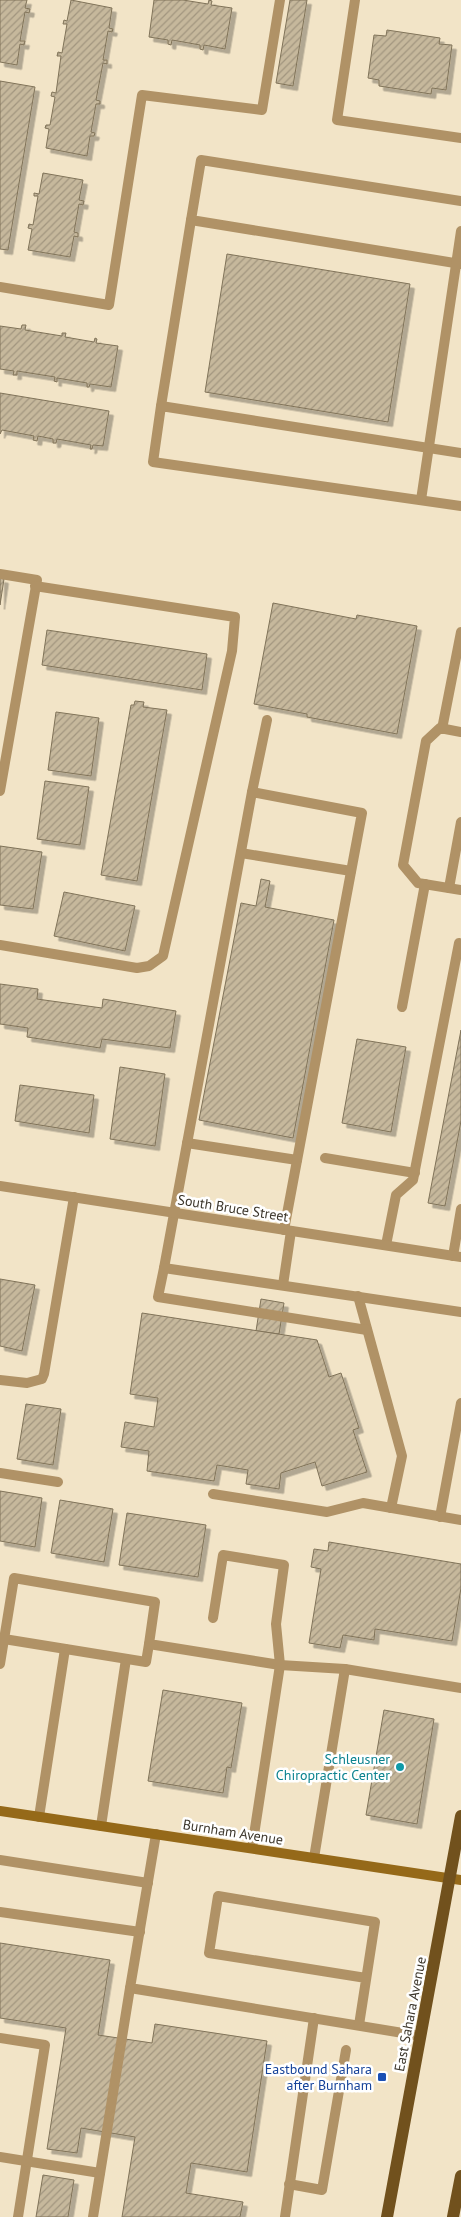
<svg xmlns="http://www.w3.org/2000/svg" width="461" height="2217" font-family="'PT Sans',sans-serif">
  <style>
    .building { fill: url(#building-hatch); stroke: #807359; filter: url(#shadow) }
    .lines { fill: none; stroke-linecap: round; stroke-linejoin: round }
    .lane { stroke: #b09266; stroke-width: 10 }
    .street { stroke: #b09266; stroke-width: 10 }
    .secondary { stroke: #956919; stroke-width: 10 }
    .primary { stroke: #71511d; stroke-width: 12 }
    .culture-dot { fill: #0f9aa8; stroke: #fff; stroke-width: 2 }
    .transit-dot { fill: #1a4fb4; stroke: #fff; stroke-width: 2 }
    .labels { text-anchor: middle; stroke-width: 5; stroke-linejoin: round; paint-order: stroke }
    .street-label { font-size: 14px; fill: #3c362b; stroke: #fff }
    .culture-label { font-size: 14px; fill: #0d838f; stroke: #fff; text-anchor: end }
    .transit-label { font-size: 14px; fill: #164399; stroke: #fff; text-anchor: end }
  </style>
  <defs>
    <pattern id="building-hatch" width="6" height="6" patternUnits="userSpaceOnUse" patternTransform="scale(1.25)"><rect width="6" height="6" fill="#c6b89c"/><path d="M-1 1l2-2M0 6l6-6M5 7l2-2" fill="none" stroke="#a2967f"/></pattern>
    <filter id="shadow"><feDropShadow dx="4.5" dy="4.5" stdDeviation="0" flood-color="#0004"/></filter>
  </defs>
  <rect width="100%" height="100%" fill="#f2e4c7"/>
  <g class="building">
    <path d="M0,0H27L25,8L30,9L29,13L25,12L20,41H25L24,45L20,44L17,65L0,62Z"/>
    <path d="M71,0L112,8L109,28L113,29L112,32L108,31L103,60H107V64L103,63L96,100L100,101V104H96L91,132L95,133L94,136H90L87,156L46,148L49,129L45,128L46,125H50L55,97L51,96L52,92L56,93L61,56H57L58,52L62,53L67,24H63L64,20L67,21Z"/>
    <path d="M154,0H183L208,4L209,0L212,1L211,5L232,8L225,49L204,45L203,50L200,49V45L172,40L171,45L168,44V40L149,37Z"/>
    <path d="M290,0H307L293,86L276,83Z"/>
    <path d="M387,30L440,38L439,44L452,45L446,90L432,88L431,94L379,86V80L368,78L374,35L386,36Z"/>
    <path d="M0,81L35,87L8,250L0,249Z"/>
    <path d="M43,173L83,180L79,200L84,201L83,205L79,204L74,232L78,233V237L74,236L70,257L28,250L32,229L28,228L29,224L33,225L38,196H34V193L39,194Z"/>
    <path d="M227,254L410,284L388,422L205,392Z"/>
    <path d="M22,325H26L25,330L62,336V333H66L65,337L94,342L95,338L97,339L96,343L118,346L111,387L90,384L89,387H87V383L57,378V382L54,381L55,377L17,371V375H13L14,371L0,369V326L21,329Z"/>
    <path d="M0,393L109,411L103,446L93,445L92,449H90L91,445L57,439L56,443H53V439L38,436L37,441L33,440L34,436L2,430L0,434Z"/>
    <path d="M0,578L4,579L0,605Z"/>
    <path d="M273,603L356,619L357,615L417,626L397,734L307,717V714L254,704Z"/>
    <path d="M47,630L207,654L202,690L42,665Z"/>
    <path d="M135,701L144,702L143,707L167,710L137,881L101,875L131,705H134Z"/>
    <path d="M56,712L99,718L91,776L48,770Z"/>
    <path d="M45,781L89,787L80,845L37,839Z"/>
    <path d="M0,846L42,852L33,909L0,905Z"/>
    <path d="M261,879L270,881L265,907L334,920L293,1138L199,1120L241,903L256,906Z"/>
    <path d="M64,892L135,906L125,951L54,936Z"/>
    <path d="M0,984L38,989L37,999L102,1008L103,999L176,1011L170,1048L102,1039L100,1048L27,1037L28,1028L0,1024Z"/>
    <path d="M461,1030V1121L445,1206L428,1203Z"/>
    <path d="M357,1039L406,1047L391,1132L342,1123Z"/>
    <path d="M120,1067L165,1074L155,1146L110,1139Z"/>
    <path d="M20,1085L94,1095L89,1133L15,1121Z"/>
    <path d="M0,1279L35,1285L22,1351L0,1346Z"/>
    <path d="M261,1299L284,1303L279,1334L256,1331Z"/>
    <path d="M142,1313L317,1340L329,1377L341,1373L359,1428L353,1430L367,1472L322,1486L315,1462L281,1473L279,1489L246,1484L248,1470L217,1465L214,1481L147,1471L149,1451L121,1447L125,1422L154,1427L158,1398L130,1394Z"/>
    <path d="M26,1404L61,1409L53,1465L17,1459Z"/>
    <path d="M0,1491L42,1498L35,1547L0,1541Z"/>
    <path d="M60,1500L113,1509L104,1562L51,1553Z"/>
    <path d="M127,1513L206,1525L198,1577L119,1565Z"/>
    <path d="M329,1542L461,1564V1588L452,1641L375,1629L374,1640L343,1635L340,1648L309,1643L321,1569L311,1567L314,1549L328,1551Z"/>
    <path d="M163,1690L242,1703L231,1768L227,1767L223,1793L148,1781Z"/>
    <path d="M384,1710L434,1719L417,1824L366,1815Z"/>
    <path d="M0,1943L110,1960L98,2035L152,2043L155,2024L267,2041L247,2172L191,2163L186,2193L243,2202L240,2217H122L135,2137L81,2128L77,2153L47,2149L66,2028L0,2018Z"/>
    <path d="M43,2175L74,2180L68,2217H36Z"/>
  </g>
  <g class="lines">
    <g class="lane">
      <path d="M355,0L337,120L461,138"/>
      <path d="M461,201L201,160L191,220L461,264"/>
      <path d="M0,287L109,305L142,95L262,110L280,0"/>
      <path d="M161,406L191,220"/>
      <path d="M461,453L161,406L153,462L461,506"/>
      <path d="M421,500L461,231"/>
      <path d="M0,574L37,580L0,791"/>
      <path d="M442,729L461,632"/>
      <path d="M461,732L440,728L426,741L403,865L418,883L461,890"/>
      <path d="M252,792L267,720"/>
      <path d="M241,853L351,871"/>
      <path d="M449,888L461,822"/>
      <path d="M0,945L137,968L149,966L163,956L232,651L235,617L35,586"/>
      <path d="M402,1007L425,884"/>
      <path d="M187,1143L297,1160"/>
      <path d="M325,1158L415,1173"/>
      <path d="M386,1245L396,1195L413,1180L459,943L461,944"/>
      <path d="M453,1256L461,1209"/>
      <path d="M164,1268L252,792L362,813L284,1230"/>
      <path d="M283,1285L291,1231"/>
      <path d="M358,1296L402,1456L391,1508"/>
      <path d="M367,1330L158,1297L164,1268L461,1312"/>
      <path d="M0,1380L27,1383L42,1379L44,1374L74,1197"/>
      <path d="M0,1473L58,1482"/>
      <path d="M213,1494L327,1512L363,1503L461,1520"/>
      <path d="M440,1517L461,1403"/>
      <path d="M213,1618L223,1555L284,1565L276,1624L280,1665L252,1848"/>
      <path d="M4,1639L146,1662L149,1644"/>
      <path d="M0,1664L14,1578L155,1602L149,1644L280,1665L345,1669L461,1688"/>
      <path d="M39,1817L65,1649"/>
      <path d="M101,1826L126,1659"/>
      <path d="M156,1834L130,1988L421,2036"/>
      <path d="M314,1858L345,1669"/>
      <path d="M0,1860L148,1883"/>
      <path d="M0,1912L140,1932"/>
      <path d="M359,2025L375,1922L218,1896L209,1953L366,1978"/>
      <path d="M0,2038L45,2045L18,2217"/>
      <path d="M0,2157L100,2173"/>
      <path d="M289,2184L322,2190L346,2050"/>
      <path d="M93,2217L130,1988"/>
      <path d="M285,2217L314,2018"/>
    </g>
    <path class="street" d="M0,1186L461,1257"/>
    <path class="secondary" d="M0,1811L461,1880"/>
    <g class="primary">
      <path d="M387,2217L461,1816"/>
      <path d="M453,2217L461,2176"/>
    </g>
  </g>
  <circle class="culture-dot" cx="400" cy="1767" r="5"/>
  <rect class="transit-dot" x="377" y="2072" width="10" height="10" rx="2.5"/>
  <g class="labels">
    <g class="street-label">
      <text transform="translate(233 1208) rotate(9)" y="5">South Bruce Street</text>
      <text transform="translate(233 1832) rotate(9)" y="5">Burnham Avenue</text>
      <text transform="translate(410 2014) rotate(-79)" y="5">East Sahara Avenue</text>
    </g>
    <g class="culture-label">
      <text x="390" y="1764">Schleusner<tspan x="390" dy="16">Chiropractic Center</tspan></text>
    </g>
    <g class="transit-label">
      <text x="372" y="2074">Eastbound Sahara<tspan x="372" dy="16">after Burnham</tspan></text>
    </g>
  </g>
</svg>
